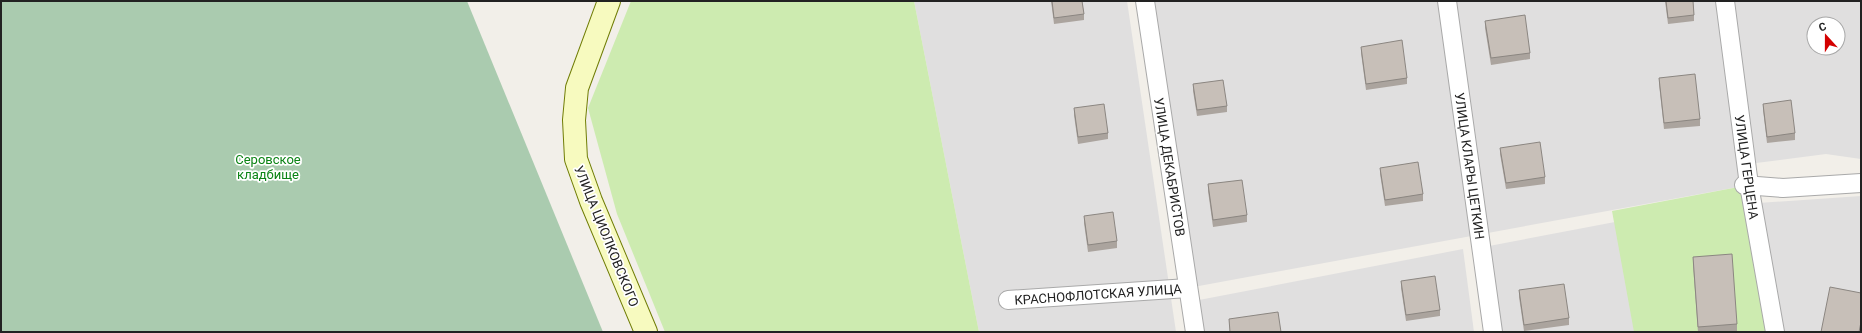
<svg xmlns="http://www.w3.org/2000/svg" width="1862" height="333" font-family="Roboto,sans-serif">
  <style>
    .residential { fill: #e0dfdf; fill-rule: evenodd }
    .grass { fill: #cdebb0 }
    .cemetery { fill: #aacbaf }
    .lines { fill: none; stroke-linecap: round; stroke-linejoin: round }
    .minor-casing { stroke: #a9a9a9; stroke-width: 20 }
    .secondary-casing { stroke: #707d05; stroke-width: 24 }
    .minor { stroke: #fff; stroke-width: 18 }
    .secondary { stroke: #f7fabf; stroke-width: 22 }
    .wall { fill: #aba49e }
    .shaded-wall { fill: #8b8681 }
    .building { fill: #c7bfb8; stroke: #8b8681 }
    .labels { text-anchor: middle; stroke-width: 3.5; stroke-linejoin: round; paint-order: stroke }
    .park-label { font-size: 13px; fill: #0c8416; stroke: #fff }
    .street-label { font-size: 13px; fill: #222; stroke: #fff }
  </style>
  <rect width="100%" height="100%" fill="#f2efe9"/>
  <g class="residential">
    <path d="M914,1H1127L1176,332H979Z"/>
    <path d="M1145,1H1725L1749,185L1188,288Z"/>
    <path d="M1733,1H1861V159L1826,154L1756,163ZM1814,24H1838V48H1814Z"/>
    <path d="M1861,196V332H1782L1758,203Z"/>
    <path d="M1736,199L1761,332H1502L1489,246Z"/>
    <path d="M1463,249L1474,332H1204L1199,300Z"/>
  </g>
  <g class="grass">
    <path d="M631,1H914L979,332H665L617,214L588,108Z"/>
    <path d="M1749,185L1775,332H1634L1612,211Z"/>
  </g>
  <path class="cemetery" d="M1,1H467L603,332H1Z"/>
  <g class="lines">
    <defs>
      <g id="minor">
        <path d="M1145,1L1195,332"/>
        <path d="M1447,1L1493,332"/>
        <path d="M1725,1L1749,185L1775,332"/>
        <path d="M1744,185L1783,188L1861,183"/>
        <path d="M1008,300L1188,288"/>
      </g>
      <path id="secondary" d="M609,1L577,88L574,120L576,159L591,201L646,332"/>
    </defs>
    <use href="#minor" class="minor-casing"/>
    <use href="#secondary" class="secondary-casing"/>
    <use href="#minor" class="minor"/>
    <use href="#secondary" class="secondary"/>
  </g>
  <g class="wall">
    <path d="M1051,1H1082L1084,14V20L1054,24Z"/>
    <path d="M1665,1H1693L1694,15V21L1668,24Z"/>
    <path d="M1485,21L1530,53V59L1491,65L1485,28Z"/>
    <path d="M1361,47L1407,78V84L1366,90L1361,53Z"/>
    <path d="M1659,78L1700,119V126L1664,129L1659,84Z"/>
    <path d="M1193,84L1227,106V112L1197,116L1193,91Z"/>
    <path d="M1763,104L1795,133V140L1767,143L1763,110Z"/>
    <path d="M1074,108L1108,133V139L1078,144L1074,115Z"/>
    <path d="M1500,148L1545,177V184L1506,189L1500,154Z"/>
    <path d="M1380,168L1423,194V201L1385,206L1380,174Z"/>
    <path d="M1208,184L1247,215V222L1213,227L1208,191Z"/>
    <path d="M1084,216L1117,241V248L1088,252L1084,223Z"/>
    <path d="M1693,257L1737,324V332H1698L1693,265Z"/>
    <path d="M1401,281L1440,310V316L1406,321L1401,288Z"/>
    <path d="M1519,290L1569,318V325L1524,331L1519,297Z"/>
    <path d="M1229,319L1281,332H1230Z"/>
  </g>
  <path class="shaded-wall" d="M1861,322V332H1859Z"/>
  <g class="building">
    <path d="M1052,1H1082L1084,14L1054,18Z"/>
    <path d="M1666,1H1693L1694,15L1668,18Z"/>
    <path d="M1525,15L1530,53L1491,58L1485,21Z"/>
    <path d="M1402,40L1407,78L1366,84L1361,47Z"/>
    <path d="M1695,74L1700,119L1664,123L1659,78Z"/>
    <path d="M1223,80L1227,106L1197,110L1193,84Z"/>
    <path d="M1791,100L1795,133L1767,137L1763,104Z"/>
    <path d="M1104,104L1108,133L1078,137L1074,108Z"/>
    <path d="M1540,142L1545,177L1506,183L1500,148Z"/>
    <path d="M1418,162L1423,194L1385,200L1380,168Z"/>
    <path d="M1242,180L1247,215L1213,220L1208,184Z"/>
    <path d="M1113,212L1117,241L1088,245L1084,216Z"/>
    <path d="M1732,254L1737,324L1698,327L1693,257Z"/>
    <path d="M1435,276L1440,310L1406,315L1401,281Z"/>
    <path d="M1564,284L1569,318L1524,325L1519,290Z"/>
    <path d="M1830,287L1861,293V322L1859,332H1821Z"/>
    <path d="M1278,312L1281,332H1230L1229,319Z"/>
  </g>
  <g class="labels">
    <g class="park-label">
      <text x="268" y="164">Серовское<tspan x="268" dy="15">кладбище</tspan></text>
    </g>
    <g class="street-label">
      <text transform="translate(1470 166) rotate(82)" y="5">УЛИЦА КЛАРЫ ЦЕТКИН</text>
      <text transform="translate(1170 167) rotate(81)" y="5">УЛИЦА ДЕКАБРИСТОВ</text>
      <text transform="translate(1747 167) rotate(82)" y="5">УЛИЦА ГЕРЦЕНА</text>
      <text transform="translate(607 236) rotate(68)" y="5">УЛИЦА ЦИОЛКОВСКОГО</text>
      <text transform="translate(1098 294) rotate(-4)" y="5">КРАСНОФЛОТСКАЯ УЛИЦА</text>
    </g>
  </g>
  <rect width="1862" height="333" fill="none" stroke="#222222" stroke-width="4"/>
  <g transform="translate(1826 36) rotate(339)"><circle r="19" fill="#ffffff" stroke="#a7a7a7"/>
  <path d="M0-3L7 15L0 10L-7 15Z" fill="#d40000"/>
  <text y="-6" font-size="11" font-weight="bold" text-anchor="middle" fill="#222222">С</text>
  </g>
</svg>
